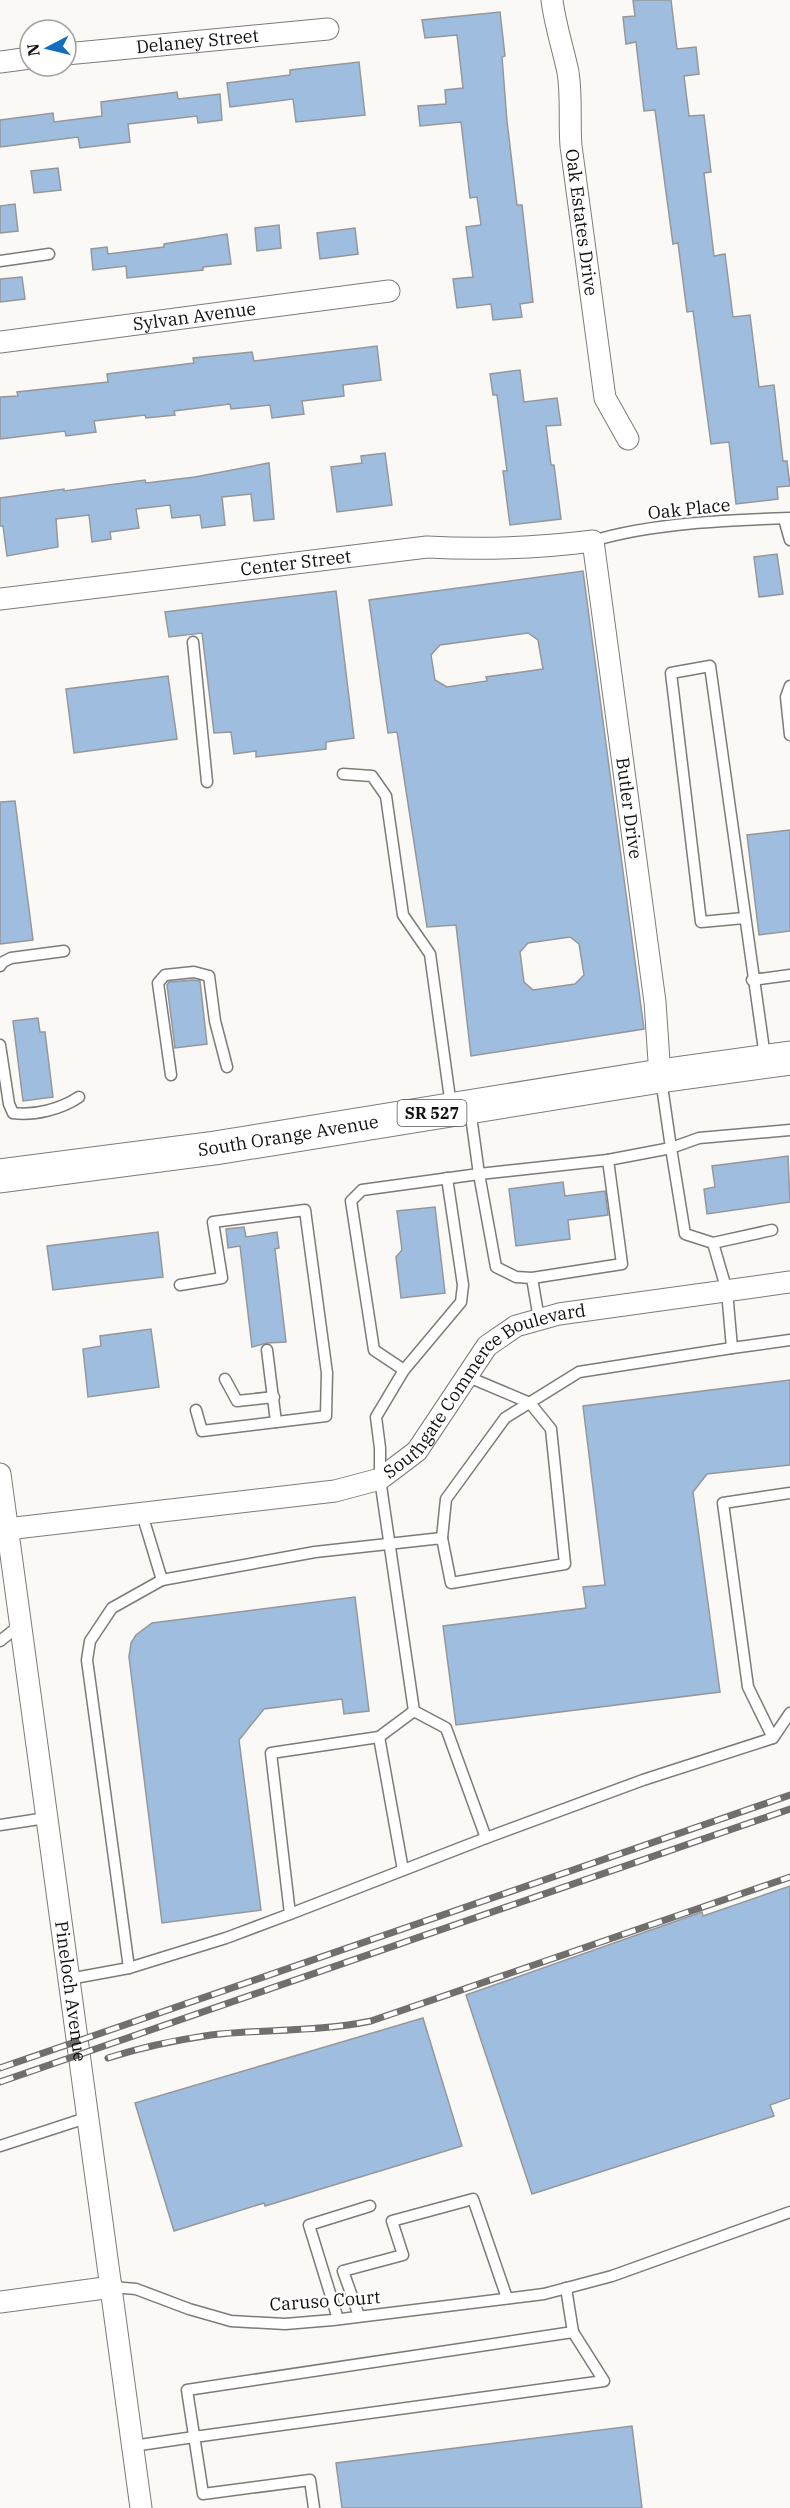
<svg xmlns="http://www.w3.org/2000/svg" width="790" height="2508" font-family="'IBM Plex Serif',serif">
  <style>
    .building { fill: #9fbedf; stroke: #95979a; stroke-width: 1.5; fill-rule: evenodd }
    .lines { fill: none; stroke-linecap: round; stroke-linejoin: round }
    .service-casing { stroke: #7c7b78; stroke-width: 13 }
    .minor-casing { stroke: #7c7b78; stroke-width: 23 }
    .primary-casing { stroke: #7c7b78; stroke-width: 35 }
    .service { stroke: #fff; stroke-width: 10 }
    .minor { stroke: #fff; stroke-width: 21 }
    .primary { stroke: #fff; stroke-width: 33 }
    .rail-casing { stroke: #706f6e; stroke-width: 7 }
    .rail { stroke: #fff; stroke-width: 4.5; stroke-dasharray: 14; stroke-linecap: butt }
    .labels { text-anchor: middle; stroke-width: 4.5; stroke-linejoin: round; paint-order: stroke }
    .shield { fill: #fff; stroke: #595858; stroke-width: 1.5 }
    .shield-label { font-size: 16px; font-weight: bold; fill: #121110 }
    .street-label { font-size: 18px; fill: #121110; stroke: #fff }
  </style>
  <rect width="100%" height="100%" fill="#faf9f6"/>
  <g class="building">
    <path d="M633,0H671L677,49L696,47L699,74L684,76L689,116L704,115L711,172L704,173L714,256L725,254L733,317L750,315L759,387L774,385L783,461H787L790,486L777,487L778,499L736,504L729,442L711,444L693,311L687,312L678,243L673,244L655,110L644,111L636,42L626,44L623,17L635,16Z"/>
    <path d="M500,12L505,56L502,57L507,121L517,205H522L533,302L520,304L522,317L493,320L491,304L457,308L453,279L473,277L466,227L481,225L477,197L470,198L461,122L420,126L418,106L446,104L445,90L463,88L457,35L425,38L422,20Z"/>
    <path d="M359,62L365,115L296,122L293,99L230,107L227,83L290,75V70Z"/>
    <path d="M177,92L178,99L220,94L222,120L198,123L197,116L128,124L130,142L80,148L78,137L0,147V120L53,113L54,122L102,116L101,102Z"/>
    <path d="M58,168L61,190L34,193L31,171Z"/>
    <path d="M15,204L18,231L0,233V206Z"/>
    <path d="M279,225L281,248L257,251L255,228Z"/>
    <path d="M355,228L358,254L320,259L317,233Z"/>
    <path d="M227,234L231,264L203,267V270L127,278L126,266L93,270L91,249L107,247L108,254L164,247V244Z"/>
    <path d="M22,277L25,299L0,302V279Z"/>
    <path d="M377,346L381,380L343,385L344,396L302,401L304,414L272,418L270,405L231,409L230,404L174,411L175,415L146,418L145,415L94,421L96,432L66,436L65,431L0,439V397L18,396L17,392L108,382L107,374L194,363L193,358L252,352L254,361Z"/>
    <path d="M520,370L524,402L557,398L561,425L546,426L551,465H554L561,519L510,525L503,471H507L497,395H493L490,374Z"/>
    <path d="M385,453L392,505L337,512L331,467L362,463L361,456Z"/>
    <path d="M269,463L274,519L254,521L251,494L222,497L225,525L202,528L200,515L172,518L170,505L136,509L139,528L110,532L111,539L92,542L89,515L56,519L58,547L7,556L3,526H0V498L64,489V491L145,480L146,483L195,477Z"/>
    <path d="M777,554L783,594L759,597L754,557Z"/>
    <path d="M583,571L644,1029L471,1056L456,925L427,927L397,732L388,733L369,600ZM528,633L538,640L543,669L486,677L487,681L447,687L435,680L431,655L440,645ZM570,937L579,944L584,975L575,984L533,990L524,982L520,952L528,943Z"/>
    <path d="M336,591L354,738L326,742V749L256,757V751L234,754L231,732L214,733L202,633L169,637L165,612Z"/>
    <path d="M168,676L177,739L74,753L66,689Z"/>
    <path d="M15,801L33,940L0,944V802Z"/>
    <path d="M790,830V931L759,935L747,835Z"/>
    <path d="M193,980L200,981L207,1044L175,1048L167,985L169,982Z"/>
    <path d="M38,1018L40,1032H45L53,1097L23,1101L13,1021Z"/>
    <path d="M788,1156L790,1202L707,1214L704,1189L715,1187L712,1166Z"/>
    <path d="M563,1182L565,1196L605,1191L608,1215L568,1220L570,1239L516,1246L509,1189Z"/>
    <path d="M435,1207L445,1293L401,1298L396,1257L402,1250L397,1211Z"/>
    <path d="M244,1227L246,1237L277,1232L279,1248L275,1249L286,1342L267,1343L252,1347L240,1246L228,1248L226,1229Z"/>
    <path d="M158,1232L163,1277L53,1290L47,1246Z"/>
    <path d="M151,1329L159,1387L88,1397L83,1349L101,1346L100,1336Z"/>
    <path d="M790,1380V1465L707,1474L693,1492L720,1692L456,1725L443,1626L586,1608L583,1587L605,1585L583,1406Z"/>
    <path d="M355,1597L369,1711L344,1714L342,1699L264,1709L239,1740L261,1910L162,1923L129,1657L131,1643L136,1635L152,1623Z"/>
    <path d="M790,1886V2098L770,2105L774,2116L532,2194L466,1995L702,1912L703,1916Z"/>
    <path d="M423,2018L462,2146L265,2206L264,2203L174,2231L135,2103Z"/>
    <path d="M632,2426L642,2508H342L336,2463Z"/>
  </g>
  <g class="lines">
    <defs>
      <g id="service">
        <path d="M0,261L49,254"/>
        <path d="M784,519L790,540"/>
        <path d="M593,541C651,523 729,520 790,518"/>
        <path d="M193,642L207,782"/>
        <path d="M790,686L786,697L790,735"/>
        <path d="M343,774L372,776L386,796L403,915L430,954L451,1106"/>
        <path d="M744,918L701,922L671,673L710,666L765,1057"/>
        <path d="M0,966L3,962L11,958L64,951"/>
        <path d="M752,980L790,975"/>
        <path d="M0,1045L9,1104L13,1113C35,1116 61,1109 79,1097"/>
        <path d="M171,1075L158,983L165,975L194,972L209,976L215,1021L227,1067"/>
        <path d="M608,1160L671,1148L661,1079"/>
        <path d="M713,1243L772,1230"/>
        <path d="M532,1278L622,1264L608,1160L479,1174L496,1267L516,1277L532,1278L539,1319"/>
        <path d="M180,1285L222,1278L213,1222L305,1210L327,1373L326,1416L202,1431L196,1410"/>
        <path d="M732,1348L790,1340"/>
        <path d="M267,1350L276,1422"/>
        <path d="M404,1370L374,1350L351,1201L362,1190L479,1174L470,1109"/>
        <path d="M225,1379L237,1401L274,1397"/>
        <path d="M442,1538L446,1499L505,1418L579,1372L732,1348L727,1291L713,1243L685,1234L671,1148L699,1138L790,1130"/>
        <path d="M162,1580L315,1552L442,1538L451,1583L565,1564L551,1429L530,1403L466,1376"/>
        <path d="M0,1641L20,1625"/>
        <path d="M414,1711L446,1728L486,1838L643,1780L773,1738L748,1687L723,1503L790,1493"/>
        <path d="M414,1711L380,1479V1448L376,1417L404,1370L461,1302L463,1285L447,1178"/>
        <path d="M379,1737L403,1870"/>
        <path d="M773,1738L790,1713"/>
        <path d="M0,1825L46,1818"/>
        <path d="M290,1914L486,1838"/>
        <path d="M129,1968L87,1660L90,1641L112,1608L162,1580L142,1514"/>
        <path d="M69,1979L129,1968L226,1938L290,1914L271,1753L379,1737L414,1711"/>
        <path d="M0,2146L89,2117"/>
        <path d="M112,2287L136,2289L189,2309L231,2321L285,2324L333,2320L544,2294L612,2276L790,2212"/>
        <path d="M566,2288L573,2332"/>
        <path d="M359,2316L343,2271L403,2255L392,2221L473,2199L507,2298"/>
        <path d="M338,2319L309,2225L370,2206"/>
        <path d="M133,2446L194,2437L604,2381L573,2332L187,2390L203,2494L310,2480L314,2508"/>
      </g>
      <g id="minor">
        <path id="s1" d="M552,0C555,25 563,48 568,72C572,97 569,122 571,146L605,398L628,439"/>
        <path id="s2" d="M66,54L328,29"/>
        <path d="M0,62L30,58"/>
        <path id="s3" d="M0,342L389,291"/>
        <path id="s4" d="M0,599L427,547C483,550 537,548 593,541L655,1002L660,1076"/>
        <path id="s5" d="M0,1474L141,2508"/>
        <path id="s6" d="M7,1529L335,1491L380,1479L417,1451L487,1346L516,1326L559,1314L790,1282"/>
        <path d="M0,2302L112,2287"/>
      </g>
      <g id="primary">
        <path id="s7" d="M0,1176L215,1148L660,1076L790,1058"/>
      </g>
    </defs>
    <use href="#service" class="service-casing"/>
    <use href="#minor" class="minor-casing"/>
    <use href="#primary" class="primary-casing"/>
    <use href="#service" class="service"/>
    <use href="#minor" class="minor"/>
    <use href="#primary" class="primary"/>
    <defs>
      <g id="rail">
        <path d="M108,2058C142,2047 176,2040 211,2035C265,2029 318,2032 371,2021L790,1877"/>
        <path d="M0,2068L790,1795"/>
        <path d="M0,2082L790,1809"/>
      </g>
    </defs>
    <use href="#rail" class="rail-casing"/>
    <use href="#rail" class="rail"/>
  </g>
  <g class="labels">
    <rect class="shield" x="397.5" y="1100" width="69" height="26" rx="4.5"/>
    <g class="shield-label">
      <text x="432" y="1119">SR 527</text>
    </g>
    <g class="street-label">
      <text dy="6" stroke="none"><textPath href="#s2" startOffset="132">Delaney Street</textPath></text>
      <text dy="6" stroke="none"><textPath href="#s1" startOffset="225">Oak Estates Drive</textPath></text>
      <text dy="6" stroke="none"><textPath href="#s3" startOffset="196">Sylvan Avenue</textPath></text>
      <text transform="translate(689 509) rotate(-6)" y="6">Oak Place</text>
      <text dy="6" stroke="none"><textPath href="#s4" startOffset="298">Center Street</textPath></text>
      <text dy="6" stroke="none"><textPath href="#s4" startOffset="866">Butler Drive</textPath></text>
      <text dy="6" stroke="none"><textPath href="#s7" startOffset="291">South Orange Avenue</textPath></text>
      <text dy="6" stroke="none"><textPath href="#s6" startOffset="520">Southgate Commerce Boulevard</textPath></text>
      <text dy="6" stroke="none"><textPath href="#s5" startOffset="522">Pineloch Avenue</textPath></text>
      <text transform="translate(325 2301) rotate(-4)" y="6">Caruso Court</text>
    </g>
  </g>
  <g transform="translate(48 48) rotate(263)"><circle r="28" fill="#ffffff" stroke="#a0a09f" stroke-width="1.5"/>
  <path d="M0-4.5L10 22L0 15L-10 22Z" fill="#136ebb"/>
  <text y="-9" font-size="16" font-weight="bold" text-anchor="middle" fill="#121110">N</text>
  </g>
</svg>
